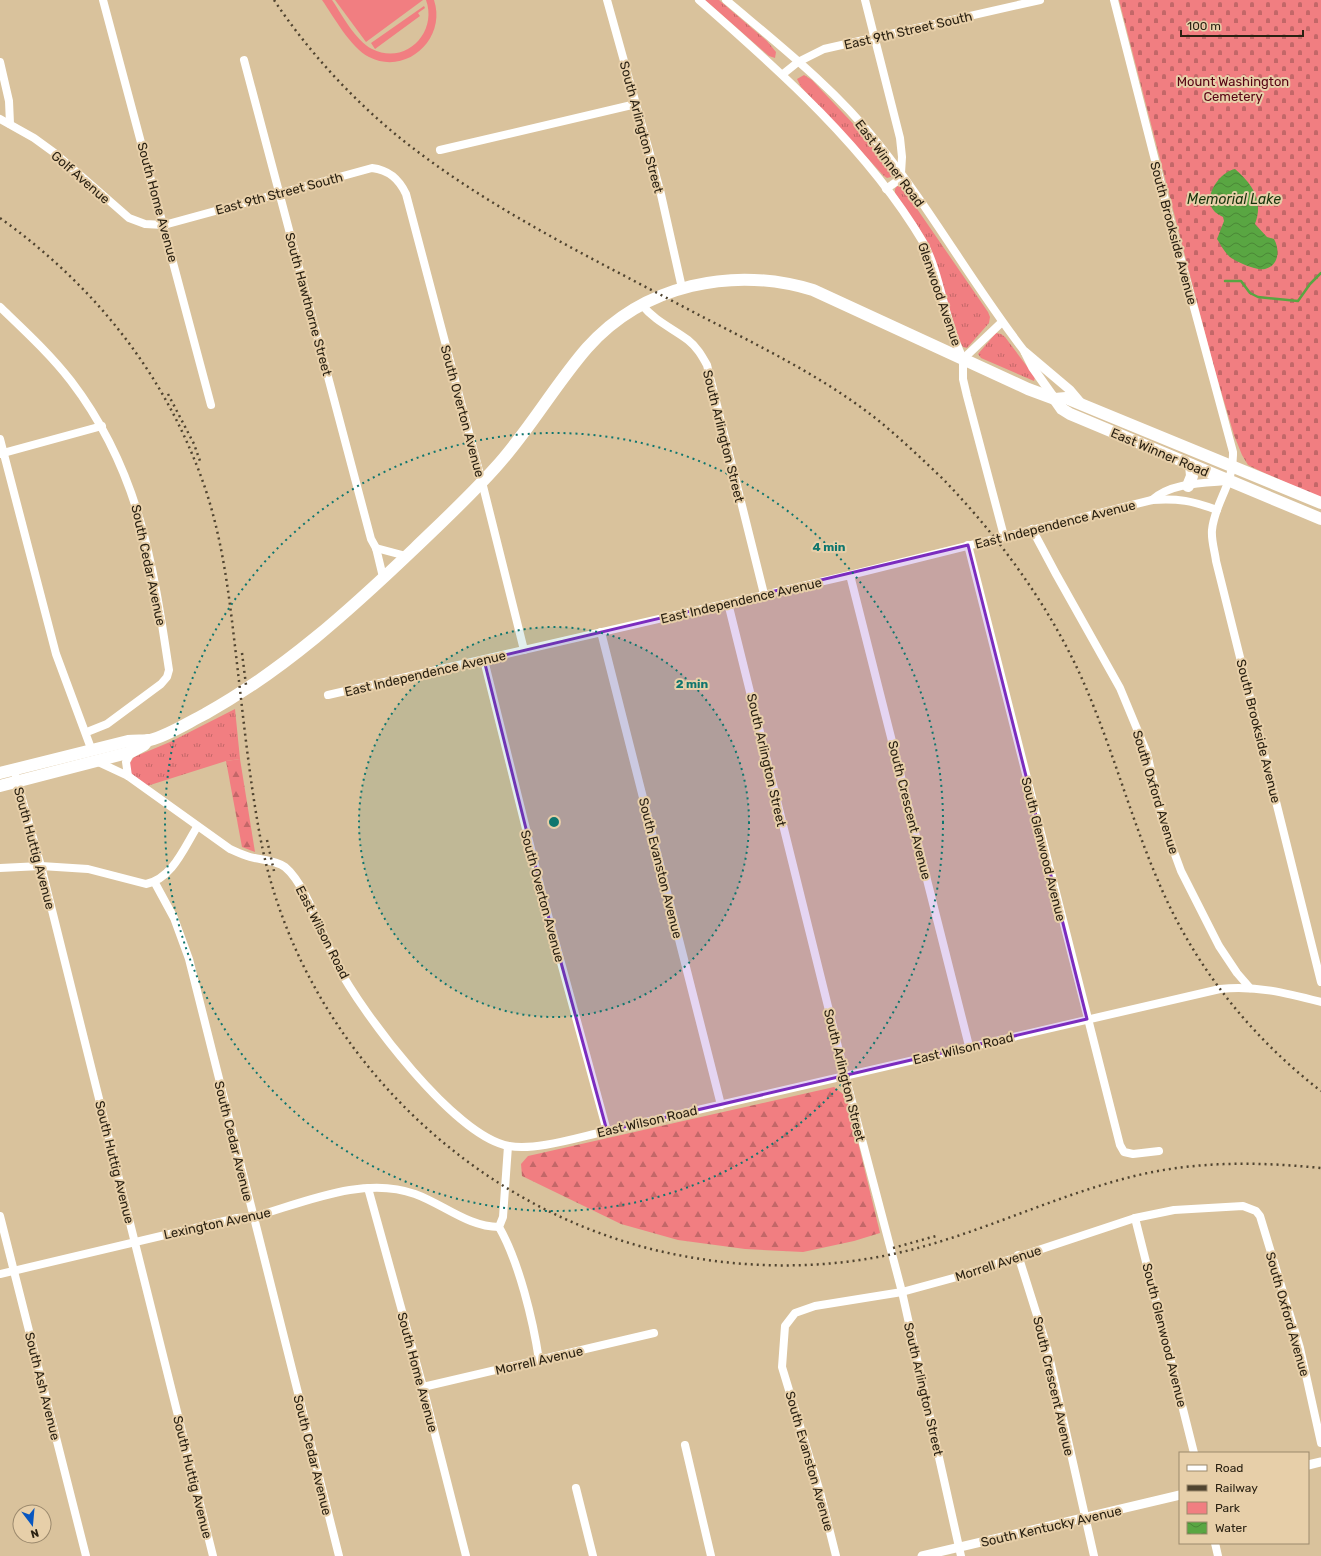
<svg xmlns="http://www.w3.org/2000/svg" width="1321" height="1556" font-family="Rubik,sans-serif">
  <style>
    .grass { fill: url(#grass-tufts) }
    .forest { fill: url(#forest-firs) }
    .cemetery { fill: url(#cemetery-stones) }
    .park { fill: #f17e81 }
    .water { fill: url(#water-waves) }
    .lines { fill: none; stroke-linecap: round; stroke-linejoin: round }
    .stream { stroke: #59a642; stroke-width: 2.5 }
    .minor { stroke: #fff; stroke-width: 8 }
    .tertiary { stroke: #fff; stroke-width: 9 }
    .primary { stroke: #fff; stroke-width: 12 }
    .rail { stroke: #504430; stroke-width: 2.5; stroke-dasharray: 2 4; stroke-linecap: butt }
    .marked { fill: #7b2cbf; fill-opacity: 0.2; stroke: #7b2cbf; stroke-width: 3; stroke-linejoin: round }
    .ring { fill: none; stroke: #0f766e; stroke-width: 2; stroke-dasharray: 2 4 }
    .labels { text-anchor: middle; stroke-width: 4; stroke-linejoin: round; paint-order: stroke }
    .street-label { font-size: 13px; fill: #2a2112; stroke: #e7cfa9 }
    .park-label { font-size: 13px; fill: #560313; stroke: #e7cfa9 }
    .water-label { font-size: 14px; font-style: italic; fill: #16350d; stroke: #e7cfa9 }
    .centre { fill: #0f766e; stroke: #e7cfa9; stroke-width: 2 }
    .ring-label { font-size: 12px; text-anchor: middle; font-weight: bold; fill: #0f766e; stroke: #e7cfa9; stroke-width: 4; stroke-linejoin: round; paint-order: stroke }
  </style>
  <defs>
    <pattern id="grass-tufts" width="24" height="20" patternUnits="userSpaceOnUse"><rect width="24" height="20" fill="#f17e81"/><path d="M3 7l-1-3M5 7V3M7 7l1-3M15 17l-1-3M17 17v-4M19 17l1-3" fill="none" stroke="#c36768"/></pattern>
    <pattern id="forest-firs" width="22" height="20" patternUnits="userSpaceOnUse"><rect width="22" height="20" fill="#f17e81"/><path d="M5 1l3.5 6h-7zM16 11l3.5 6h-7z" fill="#c36768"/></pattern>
    <pattern id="cemetery-stones" width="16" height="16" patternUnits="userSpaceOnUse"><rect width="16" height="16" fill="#f17e81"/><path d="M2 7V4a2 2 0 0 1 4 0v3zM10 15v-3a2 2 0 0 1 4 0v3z" fill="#c36768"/></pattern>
    <pattern id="water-waves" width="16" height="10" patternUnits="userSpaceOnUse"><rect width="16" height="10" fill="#59a642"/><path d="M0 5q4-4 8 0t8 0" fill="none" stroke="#4a8736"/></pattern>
  </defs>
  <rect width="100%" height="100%" fill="#d9c29c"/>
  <g class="grass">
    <path d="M705,0H719L767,41L776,52L775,58L769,56Z"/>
    <path d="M804,75L812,80L859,130L890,171L891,177L887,178L884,176L801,87L797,79Z"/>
    <path d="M897,186L902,187L988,312L990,317L989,323L967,348L963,347L960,342L933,255L924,236L895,193V189Z"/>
    <path d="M996,333L1001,334L1005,337L1035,377L1034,381L981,358L978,354Z"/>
    <path d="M235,709L240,759L226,761L147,786L128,771L129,764L134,757L170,742Z"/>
  </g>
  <g class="forest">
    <path d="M240,759L255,852L242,847L226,761Z"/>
    <path d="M834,1087L847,1097L880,1233L854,1241L803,1252L745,1249L678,1240L621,1224L522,1176L521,1164L528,1156Z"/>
  </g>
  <path class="cemetery" d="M1119,0H1321V498L1258,470L1248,465L1242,455L1234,435L1213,364Z"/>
  <g class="park">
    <path d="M322,0H332C343,16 355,40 372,49C405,66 438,33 426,0H434C447,39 406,76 369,57C350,47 334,17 322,0Z"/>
    <path d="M335,0H423L366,42Z"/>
    <path d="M424,6L425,8L418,13L420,16L375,49L371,43Z"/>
  </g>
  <path class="water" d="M1235,169C1252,184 1264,200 1255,224L1267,237L1274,239C1280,249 1279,266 1265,269C1257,271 1236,262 1230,257C1224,252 1221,245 1217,239L1224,221L1223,217C1220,215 1217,214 1215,212C1201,199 1219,172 1235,169Z"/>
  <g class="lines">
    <path class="stream" d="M1225,281H1241L1250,293L1258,297L1298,301L1310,284L1321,273"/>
    <g class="minor">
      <path d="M103,0L211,405"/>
      <path d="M607,0L660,190L682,288"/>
      <path d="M699,0C779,70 868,149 923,242C936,264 943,303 951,328C954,339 959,349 963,359"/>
      <path d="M726,0C779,45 834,88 877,142C931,209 973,285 1025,352"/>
      <path d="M865,0L900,138L902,157L901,173"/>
      <path d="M1114,0L1169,215L1233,452C1234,485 1215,501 1212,530C1211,540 1215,552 1216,561L1321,982"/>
      <path d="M244,60L371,539L376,548L383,577"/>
      <path d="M0,62L9,101L10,124"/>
      <path d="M783,74L798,62L824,49L1040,0"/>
      <path d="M0,119L34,138L56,154L129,218L145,224L164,225L372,168C389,170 399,179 406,194L482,482L524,650"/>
      <path d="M440,150L636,104"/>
      <path d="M886,189L903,177"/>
      <path d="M642,305C655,321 672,328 688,340C697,347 702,356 707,365L764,594"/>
      <path d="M0,307C25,331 50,354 71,381C139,470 153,563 169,670L167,677L161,684L107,724L87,732"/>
      <path d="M1002,322L963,359V379L967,396L1004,536"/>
      <path d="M0,439L56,654L92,751"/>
      <path d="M0,454L102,426"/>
      <path d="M1152,500C1170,483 1202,483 1227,481"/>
      <path d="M1032,529L1056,574L1120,688L1147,753L1162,819L1181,871L1219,946L1237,973L1250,988"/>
      <path d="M968,545L1120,1145L1124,1152L1133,1154L1159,1151"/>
      <path d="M376,548L406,556"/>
      <path d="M850,575L969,1046"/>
      <path d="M728,603L845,1075L902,1292L961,1556"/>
      <path d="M601,632L721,1105"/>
      <path d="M484,660L542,893L607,1131"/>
      <path d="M328,695L850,575L1152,500C1178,498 1193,501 1217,510"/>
      <path d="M98,762L128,776L230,849C237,852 243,855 250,857C261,860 276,860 285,867C306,884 324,939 337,965C362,1013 455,1137 509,1146C536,1151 579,1137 607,1131L1220,989C1255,985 1287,993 1321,1002"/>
      <path d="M128,776L126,762L131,752"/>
      <path d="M16,777L41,866L213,1556"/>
      <path d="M0,868L41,866L88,869L146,884C172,879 184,848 197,827"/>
      <path d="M155,883L174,918L189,959L339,1556"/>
      <path d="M508,1146L503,1217L499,1227C519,1262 533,1320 539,1360"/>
      <path d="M368,1188L423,1387L466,1556"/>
      <path d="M0,1216L86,1556"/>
      <path d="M1135,1218L1194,1453"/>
      <path d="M1018,1255L1047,1347L1094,1556"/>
      <path d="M0,1274L237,1218L253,1217C303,1203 364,1175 415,1194C443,1204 468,1227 499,1227"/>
      <path d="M423,1387L654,1333"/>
      <path d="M685,1445L711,1556"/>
      <path d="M576,1488L593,1556"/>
      <path d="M1215,1543L1218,1556"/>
      <path d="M836,1556L820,1492L782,1367L785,1326L795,1313L815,1306L902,1292L957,1277L1135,1218L1174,1210L1243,1206L1256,1211L1260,1216L1300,1348L1321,1443"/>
    </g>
    <g class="tertiary">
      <path d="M1025,352L1070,390L1081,403"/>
      <path d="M1026,354L1033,368L1055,399"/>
      <path d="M1308,1465L1321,1462"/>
      <path d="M922,1556L1180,1495"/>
    </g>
    <g class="primary">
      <path d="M1055,399L1062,409L1070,414L1321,519"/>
      <path d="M1188,486L1192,476L1191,465"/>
      <path d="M0,773L128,741C135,740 143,741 150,740C169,735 187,723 205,714C284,670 350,610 415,548C442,522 470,496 495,468C529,431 554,386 587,348C644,284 733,266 813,290L1028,389L1055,399L1066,398L1321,503"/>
      <path d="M0,786L131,752L144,745L148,740"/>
    </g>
    <g class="rail">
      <path d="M274,0C308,51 352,99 400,138C490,210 596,260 697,314C759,346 824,377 879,421C901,439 922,459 943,479C997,535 1045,600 1078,670C1111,741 1130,818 1162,890C1197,969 1252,1038 1321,1091"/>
      <path d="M0,218C95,286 164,373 203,482C221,533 228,586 234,638C242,704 248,771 260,836C299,1044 471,1215 678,1255C760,1271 845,1269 925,1246C999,1225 1068,1191 1143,1174C1202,1161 1261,1162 1321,1168"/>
      <path d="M168,394L194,444L200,461"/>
      <path d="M242,653L246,685"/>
      <path d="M267,840L274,871"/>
      <path d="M893,1248L936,1236"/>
    </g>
  </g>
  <path class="marked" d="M968,545L1087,1019L607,1131L542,893L484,660Z"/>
  <circle cx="554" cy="822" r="195" fill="#0f766e" fill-opacity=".12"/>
  <g class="ring">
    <circle cx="554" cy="822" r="195"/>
    <circle cx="554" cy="822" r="389"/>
  </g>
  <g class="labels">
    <g class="street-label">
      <text transform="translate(908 30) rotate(-13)" y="5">East 9th Street South</text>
      <text transform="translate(642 127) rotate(75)" y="5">South Arlington Street</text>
      <text transform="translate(890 163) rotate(53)" y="5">East Winner Road</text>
      <text transform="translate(81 177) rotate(41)" y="5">Golf Avenue</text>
      <text transform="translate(279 193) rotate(-15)" y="5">East 9th Street South</text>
      <text transform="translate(158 202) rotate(75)" y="5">South Home Avenue</text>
      <text transform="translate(1174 233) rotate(75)" y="5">South Brookside Avenue</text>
      <text transform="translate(940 294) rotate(71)" y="5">Glenwood Avenue</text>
      <text transform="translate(309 304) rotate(75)" y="5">South Hawthorne Street</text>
      <text transform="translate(463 411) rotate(75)" y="5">South Overton Avenue</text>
      <text transform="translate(724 436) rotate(76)" y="5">South Arlington Street</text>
      <text transform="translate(1160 452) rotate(23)" y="5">East Winner Road</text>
      <text transform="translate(1055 524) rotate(-14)" y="5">East Independence Avenue</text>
      <text transform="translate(149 565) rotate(78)" y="5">South Cedar Avenue</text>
      <text transform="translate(741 600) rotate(-13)" y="5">East Independence Avenue</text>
      <text transform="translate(425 673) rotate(-13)" y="5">East Independence Avenue</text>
      <text transform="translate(1259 731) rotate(76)" y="5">South Brookside Avenue</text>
      <text transform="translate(767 760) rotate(77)" y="5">South Arlington Street</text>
      <text transform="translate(1156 792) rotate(73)" y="5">South Oxford Avenue</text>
      <text transform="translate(910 810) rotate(76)" y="5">South Crescent Avenue</text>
      <text transform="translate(35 848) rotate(75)" y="5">South Huttig Avenue</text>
      <text transform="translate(1044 849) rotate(76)" y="5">South Glenwood Avenue</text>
      <text transform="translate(661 868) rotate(76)" y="5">South Evanston Avenue</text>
      <text transform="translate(543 896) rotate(75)" y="5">South Overton Avenue</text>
      <text transform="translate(323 932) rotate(63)" y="5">East Wilson Road</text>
      <text transform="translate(963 1048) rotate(-13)" y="5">East Wilson Road</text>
      <text transform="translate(845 1075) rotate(76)" y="5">South Arlington Street</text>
      <text transform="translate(647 1121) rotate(-13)" y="5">East Wilson Road</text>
      <text transform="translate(234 1141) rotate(76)" y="5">South Cedar Avenue</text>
      <text transform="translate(115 1162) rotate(76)" y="5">South Huttig Avenue</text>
      <text transform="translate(217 1223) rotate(-12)" y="5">Lexington Avenue</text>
      <text transform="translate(998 1263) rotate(-18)" y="5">Morrell Avenue</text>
      <text transform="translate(1288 1314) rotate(74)" y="5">South Oxford Avenue</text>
      <text transform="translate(1165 1335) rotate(76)" y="5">South Glenwood Avenue</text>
      <text transform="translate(539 1360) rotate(-13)" y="5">Morrell Avenue</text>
      <text transform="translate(418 1372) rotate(75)" y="5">South Home Avenue</text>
      <text transform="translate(43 1386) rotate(76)" y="5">South Ash Avenue</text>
      <text transform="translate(1054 1386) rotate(77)" y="5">South Crescent Avenue</text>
      <text transform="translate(924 1389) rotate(77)" y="5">South Arlington Street</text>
      <text transform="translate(313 1455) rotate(76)" y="5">South Cedar Avenue</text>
      <text transform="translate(810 1461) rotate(74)" y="5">South Evanston Avenue</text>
      <text transform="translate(193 1477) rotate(76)" y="5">South Huttig Avenue</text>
      <text transform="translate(1051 1526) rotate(-13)" y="5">South Kentucky Avenue</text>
    </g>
    <g class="park-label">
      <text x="1233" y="86">Mount Washington<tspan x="1233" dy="15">Cemetery</tspan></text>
    </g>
    <g class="water-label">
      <text x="1234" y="204">Memorial Lake</text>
    </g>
  </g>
  <circle cx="554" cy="822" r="6" class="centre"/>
  <g class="ring-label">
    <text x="829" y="551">4 min</text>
    <text x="692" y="688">2 min</text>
  </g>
  <rect x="1179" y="1452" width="130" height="92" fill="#e7cfa9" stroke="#9b896d"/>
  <rect x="1187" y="1465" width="20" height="6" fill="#ffffff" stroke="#9b896d"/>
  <text x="1215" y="1472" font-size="12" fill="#2a2112">Road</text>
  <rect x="1187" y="1485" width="20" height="6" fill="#504430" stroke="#9b896d"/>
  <text x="1215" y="1492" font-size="12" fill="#2a2112">Railway</text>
  <rect x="1187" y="1502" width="20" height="12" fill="#f17e81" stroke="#9b896d"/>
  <text x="1215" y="1512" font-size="12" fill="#2a2112">Park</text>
  <rect x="1187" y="1522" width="20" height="12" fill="url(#water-waves)" stroke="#9b896d"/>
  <text x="1215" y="1532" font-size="12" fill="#2a2112">Water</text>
  <g transform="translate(32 1524) rotate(164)"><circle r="19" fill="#e7cfa9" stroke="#9b896d"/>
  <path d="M0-3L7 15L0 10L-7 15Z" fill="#0856c0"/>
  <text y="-6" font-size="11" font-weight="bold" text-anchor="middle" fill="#2a2112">N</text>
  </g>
  <path d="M1181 30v6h122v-6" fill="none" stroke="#2a2112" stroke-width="2"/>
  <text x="1187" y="30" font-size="12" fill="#2a2112" stroke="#e7cfa9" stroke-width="3" paint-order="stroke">100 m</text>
</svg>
